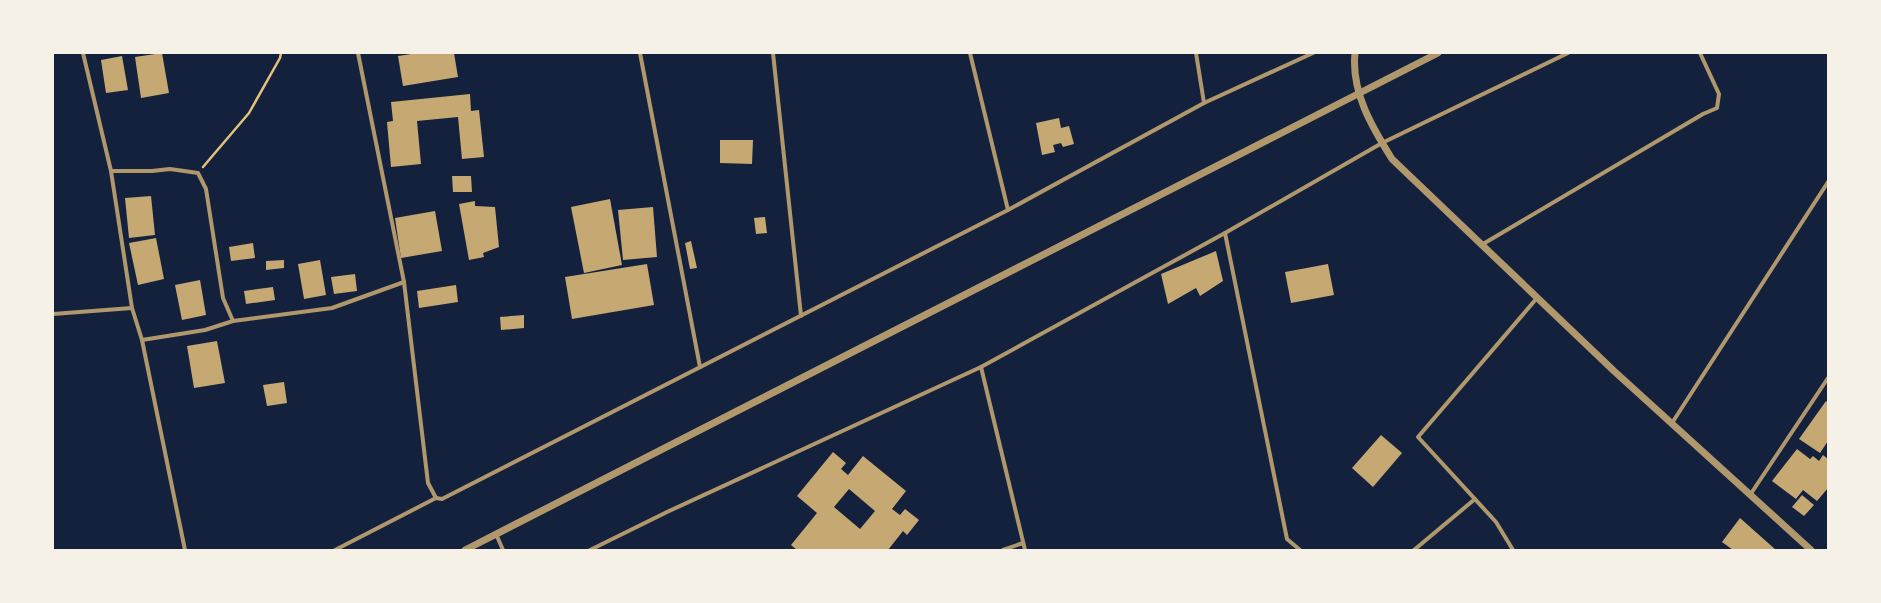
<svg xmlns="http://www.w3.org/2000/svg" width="1881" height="603" font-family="'PT Sans Narrow',sans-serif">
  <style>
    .building { fill: #c6a872; fill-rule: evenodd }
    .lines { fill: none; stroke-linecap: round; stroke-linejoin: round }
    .path { stroke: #e5c07b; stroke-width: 2.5 }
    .minor { stroke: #b1986c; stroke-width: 4 }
    .tertiary { stroke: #b1986c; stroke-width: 7 }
  </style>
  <rect width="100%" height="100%" fill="#14213d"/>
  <g class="building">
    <path d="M162,53L169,93L141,98L135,57Z"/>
    <path d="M418,53H454L458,77L403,86L398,56Z"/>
    <path d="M122,56L128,90L106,93L101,60Z"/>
    <path d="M470,94L471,111L479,110L484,157L462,159L458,117L417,121L421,164L391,167L387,122L393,121L391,102Z"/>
    <path d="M1059,118L1061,128L1069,126L1074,144L1063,147L1061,143L1053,145L1055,152L1042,155L1036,123Z"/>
    <path d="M720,140H753L752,164L720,163Z"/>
    <path d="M452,176H471L472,192H453Z"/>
    <path d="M151,196L155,235L129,238L125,198Z"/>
    <path d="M610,199L622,265L584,273L571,207Z"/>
    <path d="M475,201V206L495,207L499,247L483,253L484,257L469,260L459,204Z"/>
    <path d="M653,207L657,257L623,260L618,210Z"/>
    <path d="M435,211L442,251L401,258L395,218Z"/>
    <path d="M765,217L767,233L756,234L754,218Z"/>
    <path d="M156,238L164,279L138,285L129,243Z"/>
    <path d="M691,241L697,268L690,269L685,243Z"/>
    <path d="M253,243L255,258L231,261L229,247Z"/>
    <path d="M1216,251L1223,281L1200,296L1196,288L1168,304L1161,274Z"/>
    <path d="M284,260V268L266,270V261Z"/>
    <path d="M320,260L326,295L304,299L298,264Z"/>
    <path d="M647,264L654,305L572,319L565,277Z"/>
    <path d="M1328,264L1334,295L1291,303L1285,272Z"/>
    <path d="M355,274L357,291L334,294L331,277Z"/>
    <path d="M200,280L206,315L182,320L175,285Z"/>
    <path d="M456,285L458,302L419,308L417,291Z"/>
    <path d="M273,287L275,300L246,304L244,291Z"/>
    <path d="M524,315V328L501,330L500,317Z"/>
    <path d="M217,341L225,383L194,388L187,346Z"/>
    <path d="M284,382L287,403L267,406L263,385Z"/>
    <path d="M1826,401L1828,403V441L1820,453L1799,439Z"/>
    <path d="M1381,435L1402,453L1373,487L1352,468Z"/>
    <path d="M1797,449L1810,459L1813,456L1819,461L1823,455L1828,459V488L1817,501L1803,490L1796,499L1772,481Z"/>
    <path d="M833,452L846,463L841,469L848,475L863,456L906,491L892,509L900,515L905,509L919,520L907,535L903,531L888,550H797L791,545L817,513L797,496ZM849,489L875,511L860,529L834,507Z"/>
    <path d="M1802,495L1814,505L1804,516L1792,507Z"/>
    <path d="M1740,518L1776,550H1733L1722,542Z"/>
  </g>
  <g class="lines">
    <path class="path" d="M203,167L249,113L280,58L281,53"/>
    <g class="minor">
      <path d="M83,53L111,171L132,308L142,340L205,330L233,321"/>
      <path d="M358,53L404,282L428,483L436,498"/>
      <path d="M640,53L700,367"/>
      <path d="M773,53L801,316"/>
      <path d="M970,53L1008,210"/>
      <path d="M1196,53L1204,103"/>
      <path d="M111,171H152L170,169L198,173L206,189L223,298L233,321L332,308L404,282"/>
      <path d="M1225,233L1287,539L1300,550"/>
      <path d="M1483,244L1703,114L1717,108L1719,94L1700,53"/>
      <path d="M53,314L132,308"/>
      <path d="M142,340L185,550"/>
      <path d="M981,367L1025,550"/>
      <path d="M1672,423L1828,182"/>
      <path d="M1750,495L1828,378"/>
      <path d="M496,534L503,550"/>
      <path d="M335,550L436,498L442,499L1008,210L1204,103L1313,53"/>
      <path d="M590,550L667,512L981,367L1225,233L1382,143L1568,53"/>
      <path d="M1003,550L1023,543"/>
      <path d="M1414,550L1475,499"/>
      <path d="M1513,550L1496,522L1418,437L1537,298"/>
    </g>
    <g class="tertiary">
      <path d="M1355,53C1351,92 1372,127 1392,159L1614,371L1811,550"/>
      <path d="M465,550L1438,53"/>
    </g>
  </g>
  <rect width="1881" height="603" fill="none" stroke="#f6f1e7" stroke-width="108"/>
</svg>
